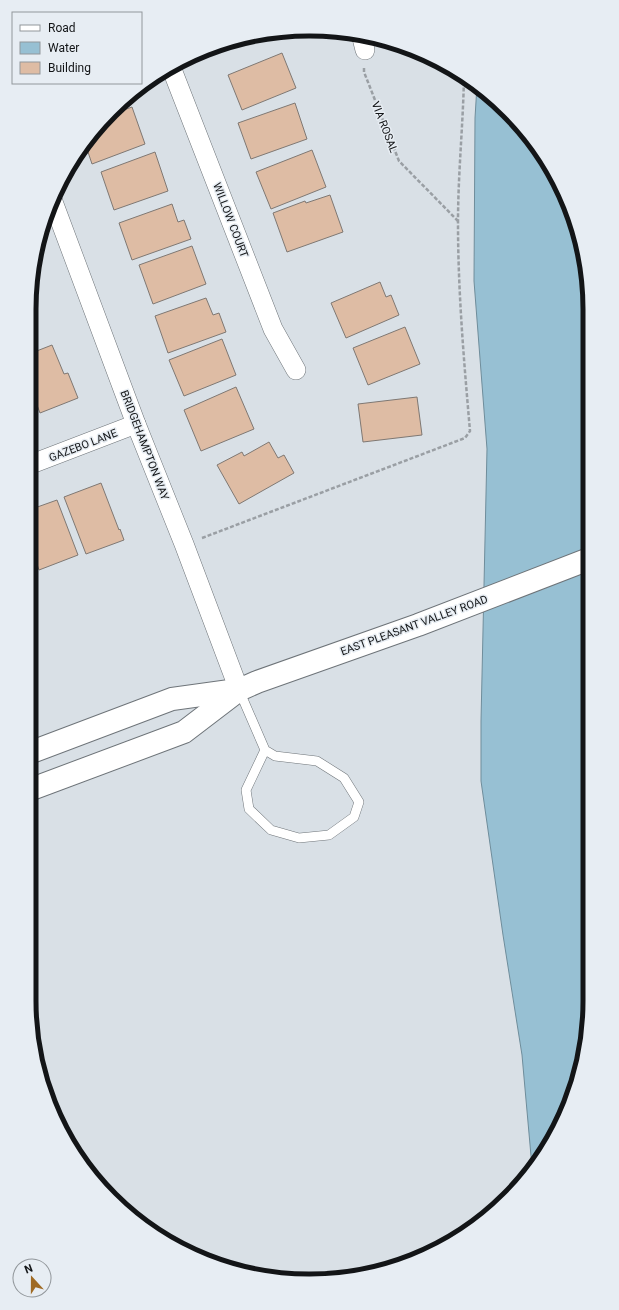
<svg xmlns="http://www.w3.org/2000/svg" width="619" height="1310" font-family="Roboto,sans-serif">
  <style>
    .water { fill: #97c0d3; stroke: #6f8d9b }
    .building { fill: #debca4; stroke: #7f7873 }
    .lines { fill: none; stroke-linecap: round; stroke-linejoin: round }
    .lane-casing { stroke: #6e7479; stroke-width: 10 }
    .street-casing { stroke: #6e7479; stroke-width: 20 }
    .secondary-casing { stroke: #6e7479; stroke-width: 24 }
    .path { stroke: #9a9fa4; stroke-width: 2.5; stroke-dasharray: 4 2; stroke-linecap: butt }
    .lane { stroke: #fff; stroke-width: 9 }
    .street { stroke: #fff; stroke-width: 19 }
    .secondary { stroke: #fff; stroke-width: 22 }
    .labels { text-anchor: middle; stroke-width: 3; stroke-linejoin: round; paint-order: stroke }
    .street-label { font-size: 11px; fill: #131517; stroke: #e7edf3 }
    .rim { fill: none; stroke: #131517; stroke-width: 5 }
  </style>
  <rect width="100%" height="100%" fill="#d9e0e6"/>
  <path class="water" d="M477,85L532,139L569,202L588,273L590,1001L585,1055L569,1108L532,1167L522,1055L503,935L481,781V721L487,449L474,281L475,118Z"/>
  <g class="building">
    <path d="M282,53L296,88L242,110L228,75Z"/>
    <path d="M295,103L307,139L251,159L238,123Z"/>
    <path d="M132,107L145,144L92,164L85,143L107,116Z"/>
    <path d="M312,150L326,187L271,209L256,172Z"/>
    <path d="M155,152L168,191L114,210L101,172Z"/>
    <path d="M330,195L343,232L287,252L273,213L305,201L306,203Z"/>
    <path d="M172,204L178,222L184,220L191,239L132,260L119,223Z"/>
    <path d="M192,246L206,284L153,304L139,265Z"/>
    <path d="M380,282L386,297L391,295L399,315L346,338L331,303Z"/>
    <path d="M206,298L213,315L219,313L226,332L168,353L155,316Z"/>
    <path d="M405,327L420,364L368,385L353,348Z"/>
    <path d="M222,339L236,375L184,396L169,360Z"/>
    <path d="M52,345L64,374L68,373L78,398L40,413L29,384V354Z"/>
    <path d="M236,387L254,429L201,451L184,410Z"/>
    <path d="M417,397L422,435L363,442L358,404Z"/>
    <path d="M269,442L278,458L284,455L294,473L239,504L217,465L242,452L244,456Z"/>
    <path d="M101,483L119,530L120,529L124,540L86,554L64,497Z"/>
    <path d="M57,500L78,555L39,570L29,542V510Z"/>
  </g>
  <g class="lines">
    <defs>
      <path id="lane" d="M239,690L265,750L275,756L317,761L344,778L359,802L354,817L329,835L299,838L271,830L249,809L246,790L265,750"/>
      <g id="street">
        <path d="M361,34L365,50"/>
        <path d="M171,67L273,329L296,370"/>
        <path d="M52,199L136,424L184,544L239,690"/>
        <path d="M29,465L136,424"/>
      </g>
      <g id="secondary">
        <path d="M29,753L172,699L237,690"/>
        <path d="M29,790L184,732L239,690L257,682L418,625L589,559"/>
      </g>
    </defs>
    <use href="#lane" class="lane-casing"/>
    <use href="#street" class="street-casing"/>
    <use href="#secondary" class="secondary-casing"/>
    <g class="path">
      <path d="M364,68V72L399,161L458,221"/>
      <path d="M202,538L465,438L470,431C464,362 458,292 458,223C458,174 463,126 464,77"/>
    </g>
    <use href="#lane" class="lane"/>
    <use href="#street" class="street"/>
    <use href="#secondary" class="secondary"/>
  </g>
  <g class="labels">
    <g class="street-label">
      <text transform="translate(385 127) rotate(69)" y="4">VIA ROSAL</text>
      <text transform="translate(231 220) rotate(69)" y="4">WILLOW COURT</text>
      <text transform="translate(83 445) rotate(-21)" y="4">GAZEBO LANE</text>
      <text transform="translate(145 445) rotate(69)" y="4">BRIDGEHAMPTON WAY</text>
      <text transform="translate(414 625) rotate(-20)" y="4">EAST PLEASANT VALLEY ROAD</text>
    </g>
  </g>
  <path d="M0 0H619V1310H0ZM309 36H310A273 273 0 0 1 583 309V1001A273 273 0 0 1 310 1274H309A273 273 0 0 1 36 1001V309A273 273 0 0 1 309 36Z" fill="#e7edf3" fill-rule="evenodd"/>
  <path class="rim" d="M309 36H310A273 273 0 0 1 583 309V1001A273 273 0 0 1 310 1274H309A273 273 0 0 1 36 1001V309A273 273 0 0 1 309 36Z"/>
  <rect x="12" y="12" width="130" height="72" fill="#e7edf3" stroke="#92979b"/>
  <rect x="20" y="25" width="20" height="6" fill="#ffffff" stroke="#92979b"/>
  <text x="48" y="32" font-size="12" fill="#131517">Road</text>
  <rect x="20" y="42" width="20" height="12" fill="#97c0d3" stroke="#92979b"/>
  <text x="48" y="52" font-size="12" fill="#131517">Water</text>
  <rect x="20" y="62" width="20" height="12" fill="#debca4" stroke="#92979b"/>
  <text x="48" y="72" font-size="12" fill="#131517">Building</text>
  <g transform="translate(32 1278) rotate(339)"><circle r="19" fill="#e7edf3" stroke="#92979b"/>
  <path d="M0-3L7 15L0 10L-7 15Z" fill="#9f6a23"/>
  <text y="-6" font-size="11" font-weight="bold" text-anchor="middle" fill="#131517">N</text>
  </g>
</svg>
